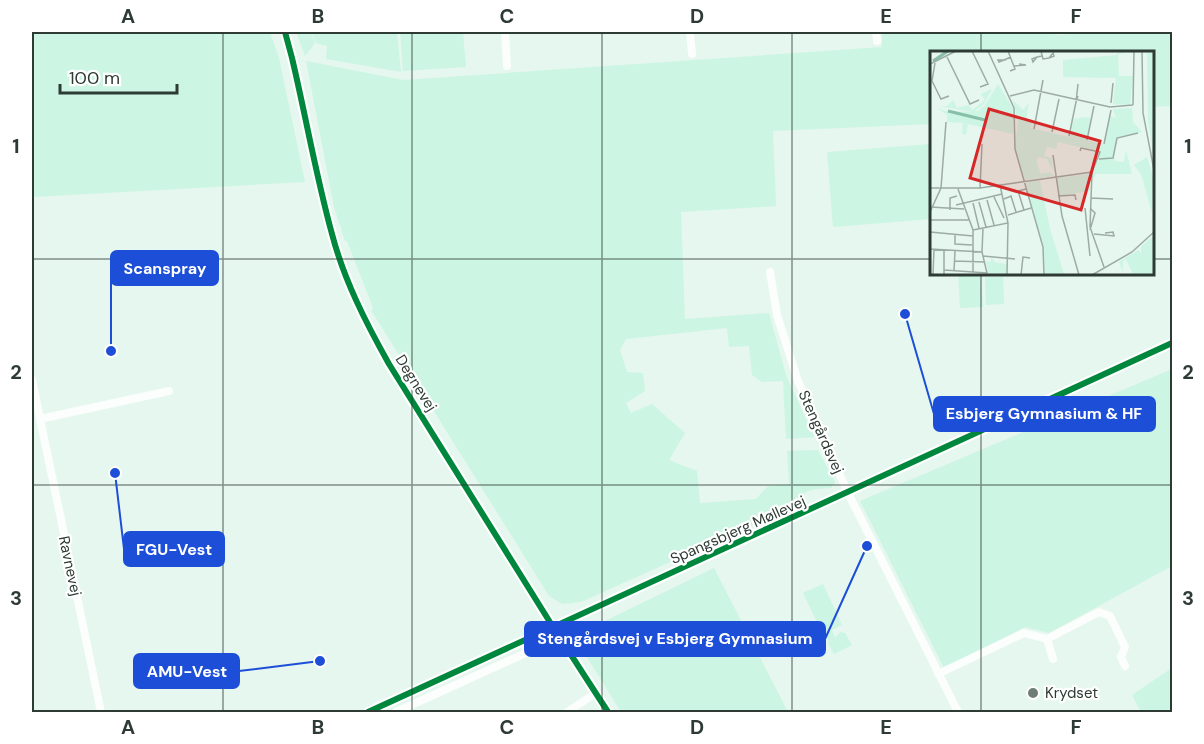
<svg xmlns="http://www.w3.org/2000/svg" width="1204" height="744" font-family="'DM Sans',sans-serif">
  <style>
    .green { fill: #cdf5e3 }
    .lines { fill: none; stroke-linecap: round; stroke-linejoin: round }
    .minor { stroke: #fbfefc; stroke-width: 8 }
    .tertiary { stroke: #fbfefc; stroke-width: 10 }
    .cycleway-casing { stroke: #fff; stroke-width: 10 }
    .cycleway { stroke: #00873e; stroke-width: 6 }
    .grid { fill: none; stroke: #2e3b35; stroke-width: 1.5; stroke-opacity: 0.55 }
    .poi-dot { fill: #6e7d76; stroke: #fff; stroke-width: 2 }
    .labels { text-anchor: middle; stroke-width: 4.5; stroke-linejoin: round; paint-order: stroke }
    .street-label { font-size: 15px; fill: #2e3b35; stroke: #fff }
    .poi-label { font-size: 15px; fill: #2e3b35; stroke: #fff; text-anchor: start }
    .inset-river { fill: none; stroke: #87bfa8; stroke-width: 3 }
    .inset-road { fill: none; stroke: #9caca4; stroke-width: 1.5 }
    .view { fill: #d62828; fill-opacity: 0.15; stroke: #d62828; stroke-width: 3 }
    .inset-edge { fill: none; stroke: #2e3b35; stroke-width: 3 }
    .leader { fill: none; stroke: #1d4ed8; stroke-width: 2 }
    .callout-dot { fill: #1d4ed8; stroke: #fff; stroke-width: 2 }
    .callout { fill: #1d4ed8; stroke: #1d4ed8; stroke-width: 2 }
    .callout-label { font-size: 16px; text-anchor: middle; font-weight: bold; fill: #fff }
    .neatline { fill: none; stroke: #2e3b35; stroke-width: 2 }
    .grid-label { font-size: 20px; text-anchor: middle; font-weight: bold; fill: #2e3b35 }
  </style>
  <rect width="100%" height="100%" fill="#e5f7ee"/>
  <g class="green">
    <path d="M32,32H270L279,58L305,182L32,197Z"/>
    <path d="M296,32H310L315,43L305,56Z"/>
    <path d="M311,32H397L401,72L326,59L327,46L316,43Z"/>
    <path d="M400,32H463L466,67L403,71Z"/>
    <path d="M882,32H1054L1055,35L1097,32H1172V106L1152,107V52H931V124L773,131L776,206L681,212L685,319L769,313L786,375L814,437L786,439L783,381L762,382L752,375L749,346L729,347L727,328L626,339L620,350L627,372L643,373L645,391L626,403L631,413L652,404L685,433L669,460L697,471L700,503L756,499L768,486L789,484L787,451L818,450L835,482L831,488C808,489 804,490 790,508L581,602L562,604L549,596L371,310L373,308L347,241H345L334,207L306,61L403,80L882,47Z"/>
    <path d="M931,144V219L833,227L827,152Z"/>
    <path d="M958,273H981L983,307L960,308Z"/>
    <path d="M985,277H1003L1004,304L986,305Z"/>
    <path d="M1172,369V566L1049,633L1025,627L944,668L860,501Z"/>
    <path d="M714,568L788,712H621L574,636Z"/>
    <path d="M823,584L842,625L832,630L835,638L840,632L845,633L852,645L834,654L828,643L829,642L826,634H823L803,593Z"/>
    <path d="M1172,668V712H1141L1132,695Z"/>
  </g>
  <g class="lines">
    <g class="minor">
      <path d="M505,32L507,66"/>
      <path d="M690,32L692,54"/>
      <path d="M876,32L877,41"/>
      <path d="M770,272L777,315L798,381L848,493L958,712"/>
      <path d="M32,380L101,712"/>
      <path d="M40,419L169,391"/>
      <path d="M1047,639L1053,659"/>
      <path d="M938,674L1024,633L1047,639L1099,612L1110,616L1125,647L1121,657L1125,666"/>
      <path d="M396,712L528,652L523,641"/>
      <path d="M567,712L596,693"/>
    </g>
    <g class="tertiary">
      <path d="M285,32L292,58C306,117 316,176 332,234C344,280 366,323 389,364L553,627L608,712"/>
      <path d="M368,712L1172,343"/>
    </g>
    <defs>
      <g id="cycleway">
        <path d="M285,32L292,58C306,117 316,176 332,234C344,280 366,323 389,364L553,627L608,712"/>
        <path d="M368,712L1172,343"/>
      </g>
    </defs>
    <use href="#cycleway" class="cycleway-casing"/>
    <use href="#cycleway" class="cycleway"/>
  </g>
  <path class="grid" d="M223,32V712M412,32V712M602,32V712M792,32V712M981,32V52M32,259H931M1152,259H1172M981,273V712M32,485H1172"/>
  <circle class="poi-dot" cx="1033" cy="693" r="6"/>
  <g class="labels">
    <g class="street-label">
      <text transform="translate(416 383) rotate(58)" y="5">Degnevej</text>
      <text transform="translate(821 432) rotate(66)" y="5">Stengårdsvej</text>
      <text transform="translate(738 530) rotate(-24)" y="5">Spangsbjerg Møllevej</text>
      <text transform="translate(70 566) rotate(78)" y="5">Ravnevej</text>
    </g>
    <g class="poi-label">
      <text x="1045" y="698">Krydset</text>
    </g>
  </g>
  <g transform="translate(930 51)">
    <rect width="224" height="224" fill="#e5f7ee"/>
    <path d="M187,0H203L188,3L189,25H203L200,54L183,53L186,27L133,26V9L187,4ZM217,0H223V102L218,70ZM68,33L83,58V83L38,73L36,84L32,83L33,72L17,71V64L7,57L15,60L43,61L9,55H17L23,49L27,57L39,54L42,59L55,49L51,43L62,38L54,53L45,60H48L55,54ZM83,49L93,59L99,52L96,69L102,71L101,77L139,86L144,68L155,66L161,67L156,89L174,93L180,65L186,67L183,58L202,57L203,71L212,81L188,86L184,104L185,110L194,111L196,99L202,123H166L163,129L162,110L168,112L170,101L128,91L126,98L117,96L114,105L122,107L123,120L117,108L108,106L107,112L111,123L120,121L124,125L95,129L85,97L88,71ZM217,106L223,125L222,162L211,123L204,114ZM161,123L160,140L129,145L126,127ZM110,129L120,178L134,223H115L114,200L96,132ZM223,185V223H203L196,209L193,210V221L189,211L208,199L211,202V196ZM61,206L65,211L77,213V223H59L56,210L61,211Z" fill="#cdf5e3"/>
    <path class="inset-river" d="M3,10L18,0M18,60L55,69"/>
    <path class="inset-road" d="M42,0L58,33L50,36M58,0L84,57L85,98L113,196L114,224M78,0L85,18L80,20M111,0L113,8L119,7L124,5L123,2L119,7M212,0L213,62L224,119M17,6L40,53L49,49M107,6L103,11L102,8L107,6L112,5M76,9H68L69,11L81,6M5,12L2,30L11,48L19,45M0,13L26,0M84,15L96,14L89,13M80,45L104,39L180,56L203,54M148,45L146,51L148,33M181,52L183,32M203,54L204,0M104,78L113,29M122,81L129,48M139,85L146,51M157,89L164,55M174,93L181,59M150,100L151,97L170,101L162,121L160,176L174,216M123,104L132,165L149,224M169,108L183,107L187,87L208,82M0,137H50L162,121M50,137L52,93M28,138L43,179V221M128,145L145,144L146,149M64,146L74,167M161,147L183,148M74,148L81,145L86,161M57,149L64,174M49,151L56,176M43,152L49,177M26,154L72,143M0,156L34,158M155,157L160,205M160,157L165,162L160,179M20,159V147L27,145M94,159L88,140L96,138M0,161L11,137L16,71M78,164L101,157M0,169H40M43,179L78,172L70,134M0,181L43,185M25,183V193L42,194M164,183L184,185L183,181L175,182M0,198L52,201M53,205L85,208M24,210L55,211M14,219L57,222L52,201L53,177M24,220L25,200M3,224L4,198M14,224V199M77,224L78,172M91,224L93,206L100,207M162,224L202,201L224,181"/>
    <path class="view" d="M59,58L170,90L151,159L40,127Z"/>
    <rect width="224" height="224" class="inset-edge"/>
  </g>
  <path class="leader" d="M111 351L111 268M905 314L934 414M115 473L124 549M867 546L825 639M320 661L239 671"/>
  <g class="callout-dot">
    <circle cx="111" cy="351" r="6"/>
    <circle cx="905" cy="314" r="6"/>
    <circle cx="115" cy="473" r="6"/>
    <circle cx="867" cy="546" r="6"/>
    <circle cx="320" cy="661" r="6"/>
  </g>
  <g class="callout">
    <rect x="111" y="251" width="107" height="34" rx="6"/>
    <rect x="934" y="397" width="221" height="34" rx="6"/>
    <rect x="124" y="532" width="100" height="34" rx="6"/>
    <rect x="525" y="622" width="300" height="34" rx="6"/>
    <rect x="134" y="654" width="105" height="34" rx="6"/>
  </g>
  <g class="callout-label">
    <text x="165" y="274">Scanspray</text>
    <text x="1044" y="419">Esbjerg Gymnasium &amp; HF</text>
    <text x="174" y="555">FGU-Vest</text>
    <text x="675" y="644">Stengårdsvej v Esbjerg Gymnasium</text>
    <text x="187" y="677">AMU-Vest</text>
  </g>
  <rect width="1204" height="744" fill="none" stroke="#ffffff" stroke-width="66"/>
  <path d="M60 84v9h117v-9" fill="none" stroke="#2e3b35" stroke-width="3"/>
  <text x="69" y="84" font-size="18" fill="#2e3b35" stroke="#ffffff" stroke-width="4.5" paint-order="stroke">100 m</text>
  <rect x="33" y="33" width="1138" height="678" class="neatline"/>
  <g class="grid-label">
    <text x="128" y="23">A</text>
    <text x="318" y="23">B</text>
    <text x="507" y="23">C</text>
    <text x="697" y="23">D</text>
    <text x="886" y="23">E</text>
    <text x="1076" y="23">F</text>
    <text x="16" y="153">1</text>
    <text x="1188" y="153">1</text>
    <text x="16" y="379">2</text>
    <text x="1188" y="379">2</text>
    <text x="16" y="605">3</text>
    <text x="1188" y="605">3</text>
    <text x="128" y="734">A</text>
    <text x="318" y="734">B</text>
    <text x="507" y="734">C</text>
    <text x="697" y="734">D</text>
    <text x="886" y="734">E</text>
    <text x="1076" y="734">F</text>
  </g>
</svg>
